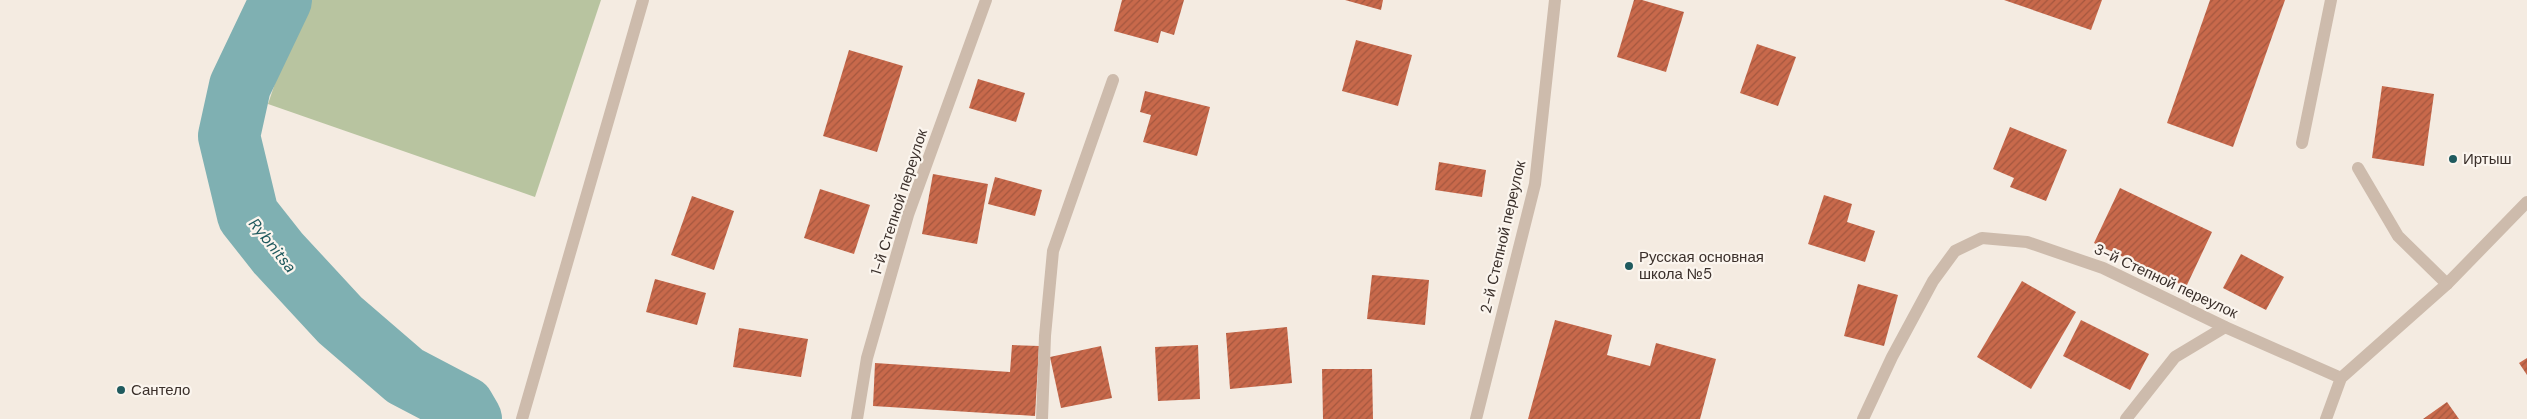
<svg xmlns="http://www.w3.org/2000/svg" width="2527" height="419" font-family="'DM Sans',sans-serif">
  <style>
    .green { fill: #b8c4a0 }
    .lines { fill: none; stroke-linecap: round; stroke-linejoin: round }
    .river { stroke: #7fb0b2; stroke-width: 62 }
    .building { fill: url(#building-hatch) }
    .lane { stroke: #cdbbac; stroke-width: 12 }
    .street { stroke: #cdbbac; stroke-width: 12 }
    .poi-dot { fill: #1f5a5e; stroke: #fbf5ee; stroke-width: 2 }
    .labels { text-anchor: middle; stroke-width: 4.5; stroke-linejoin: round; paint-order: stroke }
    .poi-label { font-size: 15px; fill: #3b302b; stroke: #fbf5ee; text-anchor: start }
    .street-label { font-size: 15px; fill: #3b302b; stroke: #fbf5ee }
    .water-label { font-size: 16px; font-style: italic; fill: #1f5a5e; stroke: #fbf5ee }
  </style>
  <defs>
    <pattern id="building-hatch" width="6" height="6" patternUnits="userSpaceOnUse" patternTransform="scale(1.25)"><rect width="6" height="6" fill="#c8694b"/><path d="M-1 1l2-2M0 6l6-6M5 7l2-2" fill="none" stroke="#a4573f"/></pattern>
  </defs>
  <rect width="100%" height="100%" fill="#f4ebe1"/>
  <path class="green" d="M303,0H601L535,197L268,104Z"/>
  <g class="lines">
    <path class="river" d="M281,0L240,86L229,136L248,215L278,253L340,320L405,376L464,407L471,419"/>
  </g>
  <g class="building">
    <path d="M1122,0H1184L1174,35L1161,31L1158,43L1114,31Z"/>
    <path d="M1345,0H1383L1381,10Z"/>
    <path d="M1634,0H1642L1684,12L1666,72L1617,57Z"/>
    <path d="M2004,0H2102L2091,30Z"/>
    <path d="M2210,0H2285L2233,147L2167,123Z"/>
    <path d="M1356,40L1412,55L1398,106L1342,91Z"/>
    <path d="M1757,44L1796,57L1778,106L1740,93Z"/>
    <path d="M849,50L903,66L877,152L823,136Z"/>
    <path d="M978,79L1025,93L1016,122L969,108Z"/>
    <path d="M2382,86L2434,94L2424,166L2372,158Z"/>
    <path d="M1145,91L1210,107L1197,156L1143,142L1151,115L1140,112Z"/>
    <path d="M2010,127L2067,150L2046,201L2010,187L2014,178L1993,169Z"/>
    <path d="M1439,162L1486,170L1482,197L1435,190Z"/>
    <path d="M933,174L988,184L977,244L922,234Z"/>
    <path d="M995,177L1042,190L1035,216L988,204Z"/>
    <path d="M2120,188L2212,232L2186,287L2094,243Z"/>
    <path d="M820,189L870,205L854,254L804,238Z"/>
    <path d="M1824,195L1852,204L1847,222L1875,231L1865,262L1808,244Z"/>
    <path d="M692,196L734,211L714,270L671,255Z"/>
    <path d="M2241,254L2284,277L2266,310L2223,288Z"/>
    <path d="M1372,275L1429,280L1425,325L1367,319Z"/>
    <path d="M655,279L706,293L697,325L646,312Z"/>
    <path d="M2022,281L2076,312L2031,389L1977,357Z"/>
    <path d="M1858,284L1898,295L1884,346L1844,336Z"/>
    <path d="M1555,320L1612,335L1607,355L1650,366L1656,343L1716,359L1700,419H1528Z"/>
    <path d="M2081,320L2149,354L2130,390L2063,356Z"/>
    <path d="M1287,327L1292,383L1230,389L1226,333Z"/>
    <path d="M739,328L808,339L801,377L733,367Z"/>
    <path d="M1012,345L1039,346L1035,416L873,406L875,363L1010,372Z"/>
    <path d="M1198,345L1200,399L1158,401L1155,347Z"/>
    <path d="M1101,346L1112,398L1061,408L1050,357Z"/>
    <path d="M2527,358V375L2519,363Z"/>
    <path d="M1322,369H1372L1373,419H1323Z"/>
    <path d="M2447,402L2459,419H2423Z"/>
  </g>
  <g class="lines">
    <g class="lane">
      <path d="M2302,143L2331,0"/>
      <path d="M2358,168L2398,236L2447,284"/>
      <path d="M522,419L643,0"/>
      <path d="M1042,419L1045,336L1053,251L1113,80"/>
      <path d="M2126,419L2175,357L2225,327"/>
    </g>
    <g class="street">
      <path d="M857,419L867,358L908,215L986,0"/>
      <path d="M1476,419L1535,184L1555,0"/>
      <path d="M1863,419L1892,357L1933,281L1955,251L1982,238L2027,242L2103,268L2225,327L2341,378"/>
      <path d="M2326,419L2341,378L2447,284L2527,202"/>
    </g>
  </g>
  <g class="poi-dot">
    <circle cx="2453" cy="159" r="5"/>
    <circle cx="1629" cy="266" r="5"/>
    <circle cx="121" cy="390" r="5"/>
  </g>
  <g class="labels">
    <g class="poi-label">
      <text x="2463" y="164">Иртыш</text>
      <text x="1639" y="262">Русская основная<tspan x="1639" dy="17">школа №5</tspan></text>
      <text x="131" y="395">Сантело</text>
    </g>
    <g class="street-label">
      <text transform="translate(899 202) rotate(-72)" y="5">1-й Степной переулок</text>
      <text transform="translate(1503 237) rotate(-77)" y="5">2-й Степной переулок</text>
      <text transform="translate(2166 281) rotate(25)" y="5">3-й Степной переулок</text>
    </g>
    <g class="water-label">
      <text transform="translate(273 245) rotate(51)" y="6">Rybnitsa</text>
    </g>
  </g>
</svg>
